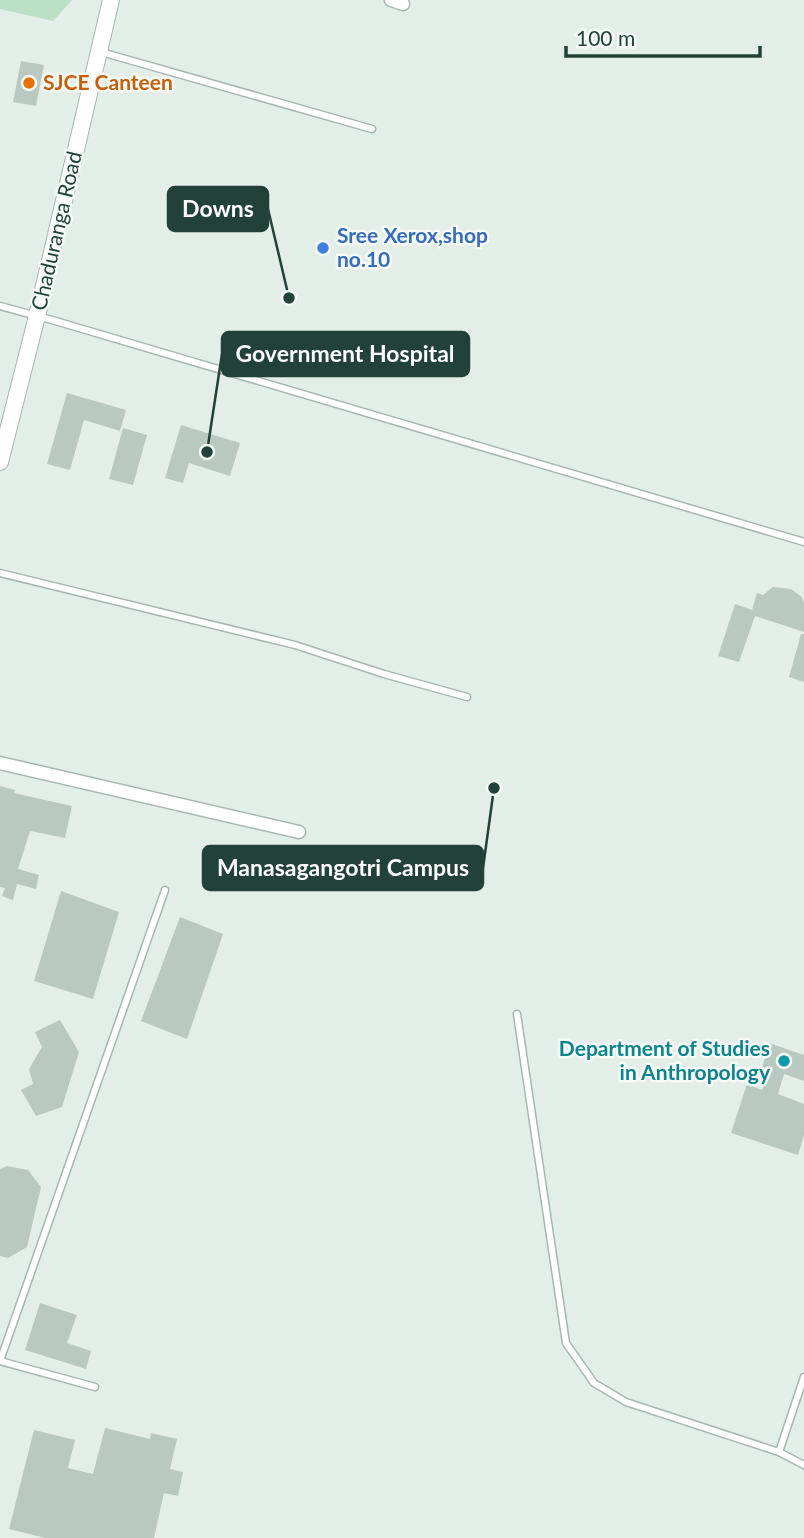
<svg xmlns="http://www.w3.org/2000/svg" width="804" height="1538" font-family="Lato,sans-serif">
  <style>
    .green { fill: #bce0c5 }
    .building { fill: #b9c9c2 }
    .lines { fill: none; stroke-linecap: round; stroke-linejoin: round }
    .service-casing { stroke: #a6b7b1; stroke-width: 9 }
    .minor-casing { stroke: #a6b7b1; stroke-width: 15 }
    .tertiary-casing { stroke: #a6b7b1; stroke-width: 18 }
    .service { stroke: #fff; stroke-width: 6 }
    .minor { stroke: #fff; stroke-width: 12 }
    .tertiary { stroke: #fff; stroke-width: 16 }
    .food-dot { fill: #e8710a; stroke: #f5faf7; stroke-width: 2.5 }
    .shop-dot { fill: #3f7fe0; stroke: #f5faf7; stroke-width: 2.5 }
    .culture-dot { fill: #0f9aa8; stroke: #f5faf7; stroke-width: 2.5 }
    .labels { text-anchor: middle; stroke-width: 5; stroke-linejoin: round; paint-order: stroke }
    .food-label { font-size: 21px; font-weight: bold; fill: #c56008; stroke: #f5faf7; text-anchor: start }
    .street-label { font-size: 21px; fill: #224139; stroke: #f5faf7 }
    .shop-label { font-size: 21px; font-weight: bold; fill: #366cbe; stroke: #f5faf7; text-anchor: start }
    .culture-label { font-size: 21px; font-weight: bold; fill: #0d838f; stroke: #f5faf7; text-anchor: end }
    .leader { fill: none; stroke: #224139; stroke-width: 2.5 }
    .callout-dot { fill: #224139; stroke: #f5faf7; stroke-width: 2.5 }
    .callout { fill: #224139; stroke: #224139; stroke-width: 2.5 }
    .callout-label { font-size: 23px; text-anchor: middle; font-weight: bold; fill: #fff }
  </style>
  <rect width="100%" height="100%" fill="#e4eee9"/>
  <path class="green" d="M0,0H72L53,21L0,9Z"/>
  <g class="building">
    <path d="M21,61L44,65L36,106L13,102Z"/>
    <path d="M67,393L126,410L120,431L84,420L70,470L47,464Z"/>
    <path d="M181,425L240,443L230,476L189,463L183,483L165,478Z"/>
    <path d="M123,428L147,435L133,485L109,479Z"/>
    <path d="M773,587L791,589L802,597L804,604V632L755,616L739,662L718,656L735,604L752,610L757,593L763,595Z"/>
    <path d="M801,634H804V682L789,677Z"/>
    <path d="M0,786L15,790L14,793L72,806L65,838L30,831L18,869L39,875L36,889L17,884L13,900L2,896L5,888L0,887Z"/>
    <path d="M61,891L119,912L93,999L34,981Z"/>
    <path d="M180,917L223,934L187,1039L141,1021Z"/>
    <path d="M60,1020L79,1052L62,1107L36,1116L21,1090L33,1084L29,1069L42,1047L35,1032Z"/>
    <path d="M769,1043L804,1055V1081L784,1074L778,1094L804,1104V1135L798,1155L731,1133L747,1084L762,1090L769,1070L762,1068Z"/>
    <path d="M7,1166L28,1170L41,1187L27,1247L8,1258L0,1256V1169Z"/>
    <path d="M40,1303L77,1315L67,1343L91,1351L86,1369L25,1350Z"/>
    <path d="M105,1428L150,1439L151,1433L177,1439L170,1469L183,1472L178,1496L164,1493L154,1538H45L9,1529L34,1430L75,1440L68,1468L93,1474Z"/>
  </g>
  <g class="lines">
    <defs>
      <g id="service">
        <path d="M101,52L372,129"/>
        <path d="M0,306L52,320L804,542"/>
        <path d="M0,573L295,645L384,674L467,697"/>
        <path d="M517,1014L566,1343L594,1383L626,1402L779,1452L804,1465"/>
        <path d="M0,1361L165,890"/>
        <path d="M0,1361L95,1387"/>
        <path d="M779,1452L804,1377"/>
      </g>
      <g id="minor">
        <path d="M391,0L403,4"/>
        <path d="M0,763L299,832"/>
      </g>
      <path id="tertiary" d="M0,462L37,316L111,0"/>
    </defs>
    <use href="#service" class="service-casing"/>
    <use href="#minor" class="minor-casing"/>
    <use href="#tertiary" class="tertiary-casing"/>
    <use href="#service" class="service"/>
    <use href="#minor" class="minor"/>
    <use href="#tertiary" class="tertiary"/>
  </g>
  <circle class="food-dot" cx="29" cy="83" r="7"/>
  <circle class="shop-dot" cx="323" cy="248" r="7"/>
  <circle class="culture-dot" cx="784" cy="1061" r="7"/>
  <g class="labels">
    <g class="food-label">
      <text x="43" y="90">SJCE Canteen</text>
    </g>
    <g class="street-label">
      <text transform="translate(57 231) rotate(-77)" y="7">Chaduranga Road</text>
    </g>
    <g class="shop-label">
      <text x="337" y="243">Sree Xerox,shop<tspan x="337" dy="24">no.10</tspan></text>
    </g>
    <g class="culture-label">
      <text x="770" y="1056">Department of Studies<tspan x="770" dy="24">in Anthropology</tspan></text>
    </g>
  </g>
  <path class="leader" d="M289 298L268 209M207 452L222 354M494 788L483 868"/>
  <g class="callout-dot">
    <circle cx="289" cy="298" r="7"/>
    <circle cx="207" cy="452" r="7"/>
    <circle cx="494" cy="788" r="7"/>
  </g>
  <g class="callout">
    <rect x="168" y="187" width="100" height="44" rx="7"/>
    <rect x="222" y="332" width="247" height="44" rx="7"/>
    <rect x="203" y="846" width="280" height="44" rx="7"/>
  </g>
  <g class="callout-label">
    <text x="218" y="217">Downs</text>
    <text x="345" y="362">Government Hospital</text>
    <text x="343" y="876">Manasagangotri Campus</text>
  </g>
  <path d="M566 46v10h194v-10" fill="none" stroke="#224139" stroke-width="3.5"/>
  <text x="576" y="46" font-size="21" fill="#224139" stroke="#f5faf7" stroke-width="5" paint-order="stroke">100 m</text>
</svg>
